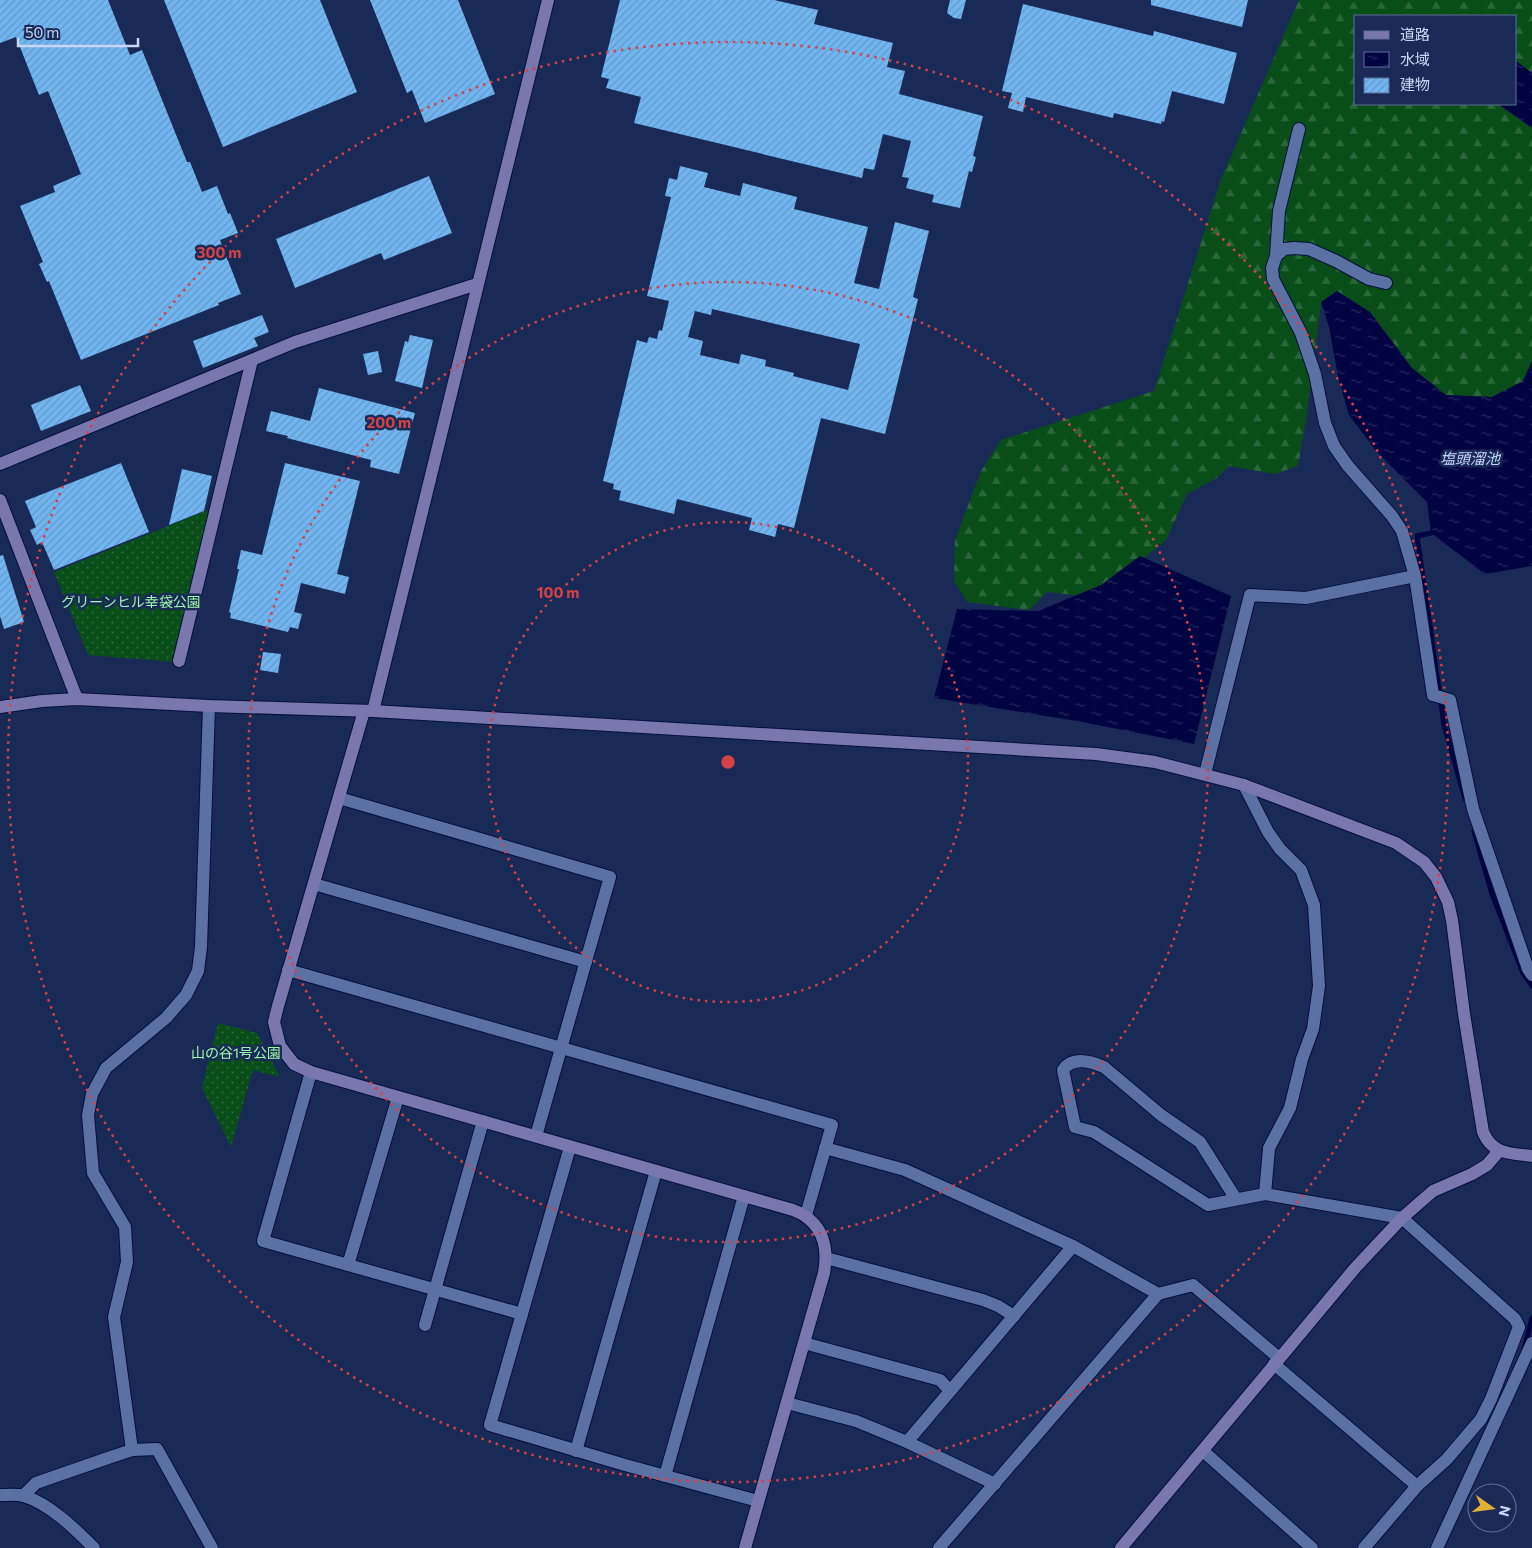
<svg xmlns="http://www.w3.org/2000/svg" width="1532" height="1548" font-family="Commissioner,'Noto Sans JP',sans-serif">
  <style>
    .grass { fill: url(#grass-dots) }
    .forest { fill: url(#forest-firs) }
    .water { fill: url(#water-ripples) }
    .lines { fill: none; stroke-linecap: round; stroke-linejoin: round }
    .stream { stroke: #020341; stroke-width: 5 }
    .building { fill: url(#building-hatch); fill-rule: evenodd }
    .street-casing { stroke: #050f3b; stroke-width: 14 }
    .secondary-casing { stroke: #050f3b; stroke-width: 14 }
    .street { stroke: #5b71a4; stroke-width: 12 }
    .secondary { stroke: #7a76ae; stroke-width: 12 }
    .ring { fill: none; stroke: #d44246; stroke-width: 2.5; stroke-dasharray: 2.5 5 }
    .labels { text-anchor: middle; stroke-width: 5; stroke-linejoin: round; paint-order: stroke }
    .park-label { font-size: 14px; fill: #9df7a5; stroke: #192a57 }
    .water-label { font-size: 15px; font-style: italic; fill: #c5d6fc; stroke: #192a57 }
    .centre { fill: #d44246; stroke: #192a57; stroke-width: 2.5 }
    .ring-label { font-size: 15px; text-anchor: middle; font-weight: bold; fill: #d44246; stroke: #192a57; stroke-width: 5; stroke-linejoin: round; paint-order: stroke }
  </style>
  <defs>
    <pattern id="grass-dots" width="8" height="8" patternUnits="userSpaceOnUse" patternTransform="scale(1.25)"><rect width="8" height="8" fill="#094e19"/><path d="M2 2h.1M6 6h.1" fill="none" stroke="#2c673b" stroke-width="1.8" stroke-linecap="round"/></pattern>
    <pattern id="forest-firs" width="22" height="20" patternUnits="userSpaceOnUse" patternTransform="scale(1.25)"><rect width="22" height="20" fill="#094e19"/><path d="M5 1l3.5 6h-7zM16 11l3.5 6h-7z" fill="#2c673b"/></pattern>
    <pattern id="water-ripples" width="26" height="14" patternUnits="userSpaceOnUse" patternTransform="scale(1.25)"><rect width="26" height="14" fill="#020341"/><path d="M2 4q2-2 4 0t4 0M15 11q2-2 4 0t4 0" fill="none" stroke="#26275d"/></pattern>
    <pattern id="building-hatch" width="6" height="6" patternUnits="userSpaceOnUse" patternTransform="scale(1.25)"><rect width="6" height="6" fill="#71b6f1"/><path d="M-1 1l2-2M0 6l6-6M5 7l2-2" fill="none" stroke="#6498c7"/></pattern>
  </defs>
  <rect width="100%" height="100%" fill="#192a57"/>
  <g class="grass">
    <path d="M211,509L174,662L88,655L54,572Z"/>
    <path d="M218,1023L257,1033L280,1077L253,1070L231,1147L202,1088Z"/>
  </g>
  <path class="forest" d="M1299,0H1532V73L1516,61V16H1356V104H1498L1532,128V361L1523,381L1492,397L1446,395L1412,368L1370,312L1337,291L1321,303L1306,420L1298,466L1275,474L1229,466L1217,478L1187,494L1166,540L1122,576L1083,596L1047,592L1029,610L967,602L954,581L955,540L981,471L1001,440L1154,391L1221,179Z"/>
  <g class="water">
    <path d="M1516,61L1532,73V128L1498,104H1516Z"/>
    <path d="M1337,291L1370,312L1412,368L1446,395L1492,397L1523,381L1532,361V566L1485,574L1431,533L1427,502L1377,452L1349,415L1338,377L1329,327L1321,302Z"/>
    <path d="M1140,556L1231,596L1194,744L1077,721L934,698L957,609L1038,611L1101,585Z"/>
  </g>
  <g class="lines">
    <g class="stream">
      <path d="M1431,533L1417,536L1444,725L1465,799"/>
      <path d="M1474,831L1492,894L1523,973L1532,986"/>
      <path d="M1524,1349L1532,1318"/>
    </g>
  </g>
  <g class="building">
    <path d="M0,0H108L130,55L142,50L187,162H190L202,192L217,186L228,214L230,213L238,233L220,240L241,294L218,303L219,305L81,360L49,281L47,282L39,264L43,262L20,206L55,192L53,186L81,174L48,91L39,95L16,37L0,43Z"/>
    <path d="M164,0H320L357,92L223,147Z"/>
    <path d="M370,0H458L495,94L425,123L412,90L407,93Z"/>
    <path d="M620,0H774L818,10L814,24L893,43L887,67L905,71L899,94L983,116L973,156L976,157L972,172L969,171L960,208L932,202L934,195L906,188L909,178L902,177L911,141L883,134L874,170L864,168L862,178L634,123L641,97L606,88L609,79L601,77Z"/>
    <path d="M950,0H966L961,19L954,18L947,13Z"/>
    <path d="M1151,0H1248L1242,27L1151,5Z"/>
    <path d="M1023,4L1153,36L1154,31L1237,53L1224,104L1172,91L1164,122L1162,121L1161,124L1114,113L1113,118L1026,97L1023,112L1008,108L1012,93L1002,91Z"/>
    <path d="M680,166L708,173L704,187L740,196L743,183L797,197L794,209L868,227L854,283L879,289L895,222L929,231L913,297L918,299L885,434L821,418L794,528L778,524L775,537L749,530L752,518L677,499L674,514L619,500L621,491L613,489L614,484L603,481L637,340L647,343L649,337L657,339L659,330L662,331L669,301L647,296L671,197L665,196L669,178L677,180ZM712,309L860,344L848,390L793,376L794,373L765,366L766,360L741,354L739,364L700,355L703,341L688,337L695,311L711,315Z"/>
    <path d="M429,176L452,233L384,260L381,253L295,288L276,239Z"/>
    <path d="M262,315L269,332L254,338L258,346L203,368L193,341Z"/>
    <path d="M410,335L433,340L422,388L395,381L405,341L408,342Z"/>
    <path d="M378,351L382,372L368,375L363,354Z"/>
    <path d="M80,385L91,411L41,431L31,405Z"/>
    <path d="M319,388L415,413L399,474L370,467L371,460L287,438L288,436L266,431L271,411L310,421Z"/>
    <path d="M121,463L149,532L54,570L42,542L37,545L30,530L36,527L25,501Z"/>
    <path d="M285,463L360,481L337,574L349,577L345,594L301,583L294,612L302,614L298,629L290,627L288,632L230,618L231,613L229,612L239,569H237L241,550L262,555Z"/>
    <path d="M182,469L212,476L204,511L169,525Z"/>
    <path d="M3,555L24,622L4,629L0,616V556Z"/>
    <path d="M263,652L281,654L278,673L260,670Z"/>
  </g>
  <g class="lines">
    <defs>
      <g id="street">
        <path d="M1276,256L1279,211L1299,129"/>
        <path d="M1386,283L1369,279L1336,261L1309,249L1294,248L1284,249L1276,256L1272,268L1273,279L1301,333L1315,374L1325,423L1334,446L1348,466L1392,516L1402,531L1415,576L1433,695L1450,700L1473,809L1528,969L1532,975"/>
        <path d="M1205,774L1250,595L1306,598L1415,576"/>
        <path d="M1244,785L1268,832L1280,849L1301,870L1314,905L1319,986L1313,1029L1302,1059L1290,1108L1269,1148L1265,1194L1402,1218L1515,1319L1519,1327L1491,1399L1481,1419L1447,1459L1417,1486L1364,1548"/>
        <path d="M339,798L610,877L536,1136"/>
        <path d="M314,884L586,962"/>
        <path d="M288,970L832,1125L806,1215"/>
        <path d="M311,1072L263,1241L522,1314"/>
        <path d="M570,1147L490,1425L625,1465L758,1501"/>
        <path d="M825,1148L905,1170L1073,1246L1158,1294"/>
        <path d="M1236,1199L1200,1142L1161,1115L1104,1067C1090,1061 1072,1056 1063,1070L1075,1127L1094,1132L1208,1205L1265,1194"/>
        <path d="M826,1258L983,1300L998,1306L1014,1316"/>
        <path d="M348,1265L398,1097"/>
        <path d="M425,1325L483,1121"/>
        <path d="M804,1343L940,1380L950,1391"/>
        <path d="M1274,1364L1417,1486"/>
        <path d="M787,1403L856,1421L907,1442L995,1484"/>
        <path d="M907,1442L1073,1246"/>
        <path d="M132,1450L114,1317L127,1262L125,1227L93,1173L88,1115L92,1094L106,1068L166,1018L186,995L198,971L201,947L209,706"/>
        <path d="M576,1451L656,1171"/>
        <path d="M1203,1451L1312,1548"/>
        <path d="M665,1476L744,1196"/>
        <path d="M0,1495C7,1495 17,1494 24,1496C50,1504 75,1529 94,1548"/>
        <path d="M23,1496L36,1483L108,1458L132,1450L157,1449L212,1548"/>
        <path d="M939,1548L1158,1294L1193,1285L1279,1358"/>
        <path d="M1437,1548L1532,1343"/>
      </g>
      <g id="secondary">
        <path d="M0,464L295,342L477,284"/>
        <path d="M0,500L77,699"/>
        <path d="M179,661L252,360"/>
        <path d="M0,707L42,701L77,699L209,706L373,711L1096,754L1155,762L1244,785L1396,843L1424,862L1436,877L1448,902L1452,920L1464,1014L1483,1132C1493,1155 1510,1153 1532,1156"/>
        <path d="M364,711L278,1006L274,1022L280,1046L294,1064L311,1072L793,1210C822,1221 829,1245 824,1273L745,1548"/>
        <path d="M373,711L548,0"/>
        <path d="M1121,1548L1356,1267L1402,1218L1433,1191L1472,1174L1487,1165L1499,1151"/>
      </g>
    </defs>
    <use href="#street" class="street-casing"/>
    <use href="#secondary" class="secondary-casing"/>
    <use href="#street" class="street"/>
    <use href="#secondary" class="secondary"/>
  </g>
  <g class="ring">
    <circle cx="728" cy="762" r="240"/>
    <circle cx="728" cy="762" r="480"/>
    <circle cx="728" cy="762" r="720"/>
  </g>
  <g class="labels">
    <g class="park-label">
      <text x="131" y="607">グリーンヒル幸袋公園</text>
      <text x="236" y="1058">山の谷1号公園</text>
    </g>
    <g class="water-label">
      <text x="1470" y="464">塩頭溜池</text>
    </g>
  </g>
  <circle cx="728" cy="762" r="8" class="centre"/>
  <g class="ring-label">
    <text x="219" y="258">300 m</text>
    <text x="389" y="428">200 m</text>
    <text x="558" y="598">100 m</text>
  </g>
  <rect x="1354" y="15" width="162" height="90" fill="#192a57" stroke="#5f6f95"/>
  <rect x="1364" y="31" width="25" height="8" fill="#7a76ae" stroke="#5f6f95"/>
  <text x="1400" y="40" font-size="15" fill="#c9d6f2">道路</text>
  <rect x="1364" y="52" width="25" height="15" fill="url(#water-ripples)" stroke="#5f6f95"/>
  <text x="1400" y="65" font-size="15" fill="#c9d6f2">水域</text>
  <rect x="1364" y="78" width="25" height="15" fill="url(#building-hatch)" stroke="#5f6f95"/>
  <text x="1400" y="90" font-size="15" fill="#c9d6f2">建物</text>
  <g transform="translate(1492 1508) rotate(104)"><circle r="24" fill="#192a57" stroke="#5f6f95"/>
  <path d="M0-4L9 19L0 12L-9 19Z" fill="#e0b034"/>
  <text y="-8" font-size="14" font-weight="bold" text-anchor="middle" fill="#c9d6f2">N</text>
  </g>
  <path d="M18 38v8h120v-8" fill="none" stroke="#c9d6f2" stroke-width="2.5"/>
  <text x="25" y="38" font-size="15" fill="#c9d6f2" stroke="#192a57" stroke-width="4" paint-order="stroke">50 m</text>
</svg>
